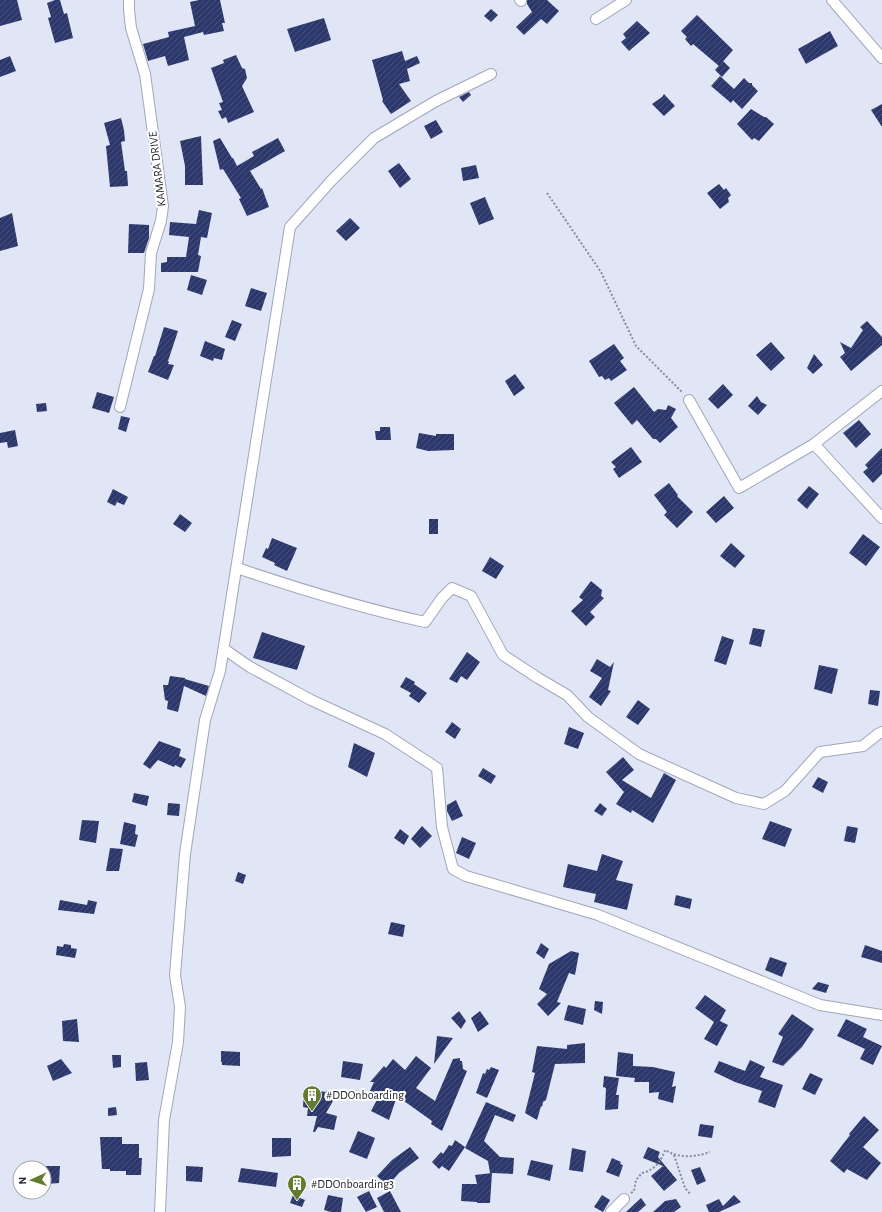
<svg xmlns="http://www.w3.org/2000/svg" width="882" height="1212" font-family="'Alegreya Sans',sans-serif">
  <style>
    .building { fill: url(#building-hatch) }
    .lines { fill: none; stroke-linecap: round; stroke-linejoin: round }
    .minor-casing { stroke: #a1a6b6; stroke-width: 12 }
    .path { stroke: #888c97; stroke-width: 2; stroke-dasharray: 2 2; stroke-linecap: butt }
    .minor { stroke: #fff; stroke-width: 10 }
    .labels { text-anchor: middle; stroke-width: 4; stroke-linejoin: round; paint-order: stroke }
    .street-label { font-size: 12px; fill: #23252b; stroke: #fff }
    .poi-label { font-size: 12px; fill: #23252b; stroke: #fff; text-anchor: start }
  </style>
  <defs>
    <pattern id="building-hatch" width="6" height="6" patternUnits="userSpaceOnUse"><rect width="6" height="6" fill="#2c386c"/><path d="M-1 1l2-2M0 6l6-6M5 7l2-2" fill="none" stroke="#49537d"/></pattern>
  </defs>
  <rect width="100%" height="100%" fill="#e0e6f6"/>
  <g class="building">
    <path d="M0,0H17L22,20L0,26Z"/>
    <path d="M55,0H60L64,14L67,13L73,38L55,43L48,18L51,17L47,3Z"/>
    <path d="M199,0H220L225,23H222L224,31L204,35L203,32L184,37L189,60L168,66L165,56L148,61L143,44L169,37L168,32L195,26L190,2Z"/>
    <path d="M527,0H547L559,11L547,24L541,19L524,35L516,27L532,12L527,4Z"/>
    <path d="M491,9L498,15L491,22L484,16Z"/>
    <path d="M697,15L733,50L719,66L693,44L691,46L685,39L687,37L681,31Z"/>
    <path d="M324,18L331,40L295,52L287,29Z"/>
    <path d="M637,21L650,33L629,51L621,42L626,38L623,34Z"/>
    <path d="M830,31L838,46L806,64L798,49Z"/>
    <path d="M402,51L405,61L417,56L420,63L407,69L410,81L399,84L411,101L391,114L382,101L383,100L372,60Z"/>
    <path d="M236,55L242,68L245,69L247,78L242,86L254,112L228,123L226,117L222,119L218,111L222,110L219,103L223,102L211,68L224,63L223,60Z"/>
    <path d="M10,56L16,71L0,77V60Z"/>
    <path d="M723,61L730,68L722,77L715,70Z"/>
    <path d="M720,76L734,89L744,78L749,83H752V85L758,91L742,109L733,100L731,103L711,86Z"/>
    <path d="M469,92L471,95L463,102L459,97Z"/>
    <path d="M664,94L675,106L664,116L652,104L662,97Z"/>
    <path d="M882,104V127L871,110Z"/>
    <path d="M751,109L764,117H766L774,124L759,141L754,138L752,140L737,124Z"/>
    <path d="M121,118L124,130L125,141L121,142L125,171H127L128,186L110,187L106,146L110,145L104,123Z"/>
    <path d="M436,120L443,132L431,139L424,126Z"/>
    <path d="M201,136L203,185H185V166L180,141Z"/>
    <path d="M220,138L232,158H233L237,166L254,156L252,152L278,138L285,151L250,171L261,189L262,188L269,207L247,216L239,199L241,198L223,169L220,170L213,141Z"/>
    <path d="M399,163L411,179L400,188L388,171Z"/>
    <path d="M476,165L479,178L463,181L461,168Z"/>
    <path d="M719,184L724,190L726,188L731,195L728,198L729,202L720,209L707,193Z"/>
    <path d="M485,197L494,219L479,225L470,203Z"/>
    <path d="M199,210L212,213L207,238L201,237L198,255L201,256L198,272H161V263L167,262V257H186L189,237L169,235L170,222L196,224Z"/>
    <path d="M12,213L18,246L0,251V218Z"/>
    <path d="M350,218L360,228L346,241L336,231Z"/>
    <path d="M129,224L149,225V238L144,253H128Z"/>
    <path d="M191,275L207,280L202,295L187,290Z"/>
    <path d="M251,288L267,293L261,311L245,306Z"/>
    <path d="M232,320L242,324L235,341L225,337Z"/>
    <path d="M867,321L882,337V345L851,371L840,357L845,353L840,342L851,348L863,330L860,327Z"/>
    <path d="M164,327L178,331L168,361L169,362L168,364L174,365L168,380L148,372L154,356H155Z"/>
    <path d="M205,341L225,349L222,360L214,358L213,361L200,356Z"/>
    <path d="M771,342L785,358L771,371L756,355Z"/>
    <path d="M614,344L624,358L620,361L627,370L611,381L609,378L605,380L602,376L599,377L589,361Z"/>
    <path d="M814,354L823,365L813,374L807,368Z"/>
    <path d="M515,374L525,388L514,396L505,381Z"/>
    <path d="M723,384L733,395L718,409L708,399Z"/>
    <path d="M634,387L654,412L658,409L666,410L668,405L676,409L671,418L678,427L660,443L656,439H653L637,420L632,425L614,403Z"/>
    <path d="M97,392L114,397L109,413L92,408Z"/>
    <path d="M757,396L761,402L767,405L758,415L748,406Z"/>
    <path d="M46,403L47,411L37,412L36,404Z"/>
    <path d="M121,416L130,418L126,432L118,429Z"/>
    <path d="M859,420L871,434L856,448L843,433Z"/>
    <path d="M380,427H390L391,440H376L375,431H380Z"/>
    <path d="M15,430L18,446L8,448L7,442L0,443V433Z"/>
    <path d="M419,433L436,436V434H454V450L428,451L416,448Z"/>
    <path d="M631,447L642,462L619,478L613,469L616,467L611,462Z"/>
    <path d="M882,448V474L873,483L863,472L868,468L865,465Z"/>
    <path d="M669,483L678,495L677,496L693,512L677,528L664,515L667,512L654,495Z"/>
    <path d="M809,486L819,494L807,509L797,500Z"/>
    <path d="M113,489L128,497L124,505L117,502L115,506L107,502Z"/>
    <path d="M724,496L734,508L716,523L706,512Z"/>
    <path d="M180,514L192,523L185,532L173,524Z"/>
    <rect x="429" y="519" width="9" height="15"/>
    <path d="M863,534L880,547L866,566L849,553Z"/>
    <path d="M272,538L297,548L287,571L274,565L275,563L262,557L266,548L268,549Z"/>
    <path d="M731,543L745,556L735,568L720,556Z"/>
    <path d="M490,557L504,566L496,579L482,571Z"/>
    <path d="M591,581L602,590L601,596L604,598L590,612L595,617L586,626L571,611L583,600L579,597Z"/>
    <path d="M753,628L765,630L761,647L749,644Z"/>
    <path d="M262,632L305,646L297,670L253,658Z"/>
    <path d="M722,636L734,640L726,665L714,661Z"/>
    <path d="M467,652L480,662L467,680L461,676L457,683L449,679Z"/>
    <path d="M597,659L610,667L614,662L608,690L611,691L601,706L589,697L602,678L590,671Z"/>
    <path d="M819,665L838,669L832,694L814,689Z"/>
    <path d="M170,676L185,678V679L209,686L206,696L184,686L178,712L167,709L168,701L165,700L163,685H168Z"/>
    <path d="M406,677L415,682L414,684L427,693L419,703L409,696L411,693L400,687Z"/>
    <path d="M870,690L880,691L878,706L868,704Z"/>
    <path d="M638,700L650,709L638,725L626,717Z"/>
    <path d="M452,722L461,729L455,739L445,732Z"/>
    <path d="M569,727L584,733L578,749L564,744Z"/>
    <path d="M159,741L181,749L179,756L186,759L181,768L175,765L174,767L158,760L150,769L143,764Z"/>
    <path d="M354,743L375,753L367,777L348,767Z"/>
    <path d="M623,757L634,770L622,780L651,798L664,773L676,780L653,823L632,810L631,813L616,804L624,792L606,772Z"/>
    <path d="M483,768L496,776L491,784L478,776Z"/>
    <path d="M818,777L828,782L823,793L812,787Z"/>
    <path d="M134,793L149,796L147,806L132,802Z"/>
    <path d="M456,800L463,816L452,821L447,811V805Z"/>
    <path d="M168,803L180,804L179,816L167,815Z"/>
    <path d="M600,803L607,809L602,816L594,811Z"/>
    <path d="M82,820L99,821L96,843L79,840Z"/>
    <path d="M770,821L792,829L785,847L762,839Z"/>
    <path d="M124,822L136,825L135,834L138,835L135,847L120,844Z"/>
    <path d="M422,826L432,836L420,848L411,839Z"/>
    <path d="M847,826L858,828L855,843L844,841Z"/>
    <path d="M400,829L409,836L404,845L394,838Z"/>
    <path d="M462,837L476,843L469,859L456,853Z"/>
    <path d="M110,848L123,849L119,871H106Z"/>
    <path d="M602,854L623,861L616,880L633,884L627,910L594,902L596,894L563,887L568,864L597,871Z"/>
    <path d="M238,872L246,875L243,884L235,881Z"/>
    <path d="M676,895L692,899L690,909L674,905Z"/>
    <path d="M60,900L87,905L88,900L97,902L94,914L58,910Z"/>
    <path d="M391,922L405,925L403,937L388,934Z"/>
    <path d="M541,943L549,949L544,959L536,953Z"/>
    <path d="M64,944L71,945V948L77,949L75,958L56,955L57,946L63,947Z"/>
    <path d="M865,945L882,951V963L861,957Z"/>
    <path d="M571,951L579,953L575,975L569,973L557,1002L561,1003L548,1016L537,1004L547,994L539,989L549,964Z"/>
    <path d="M770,957L787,963L782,977L765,970Z"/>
    <path d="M818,982L829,985L826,993L812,989Z"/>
    <path d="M705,995L726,1010L720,1021L728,1025L717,1046L704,1039L714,1022L695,1008Z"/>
    <path d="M595,1001L603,1002L602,1014L594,1010Z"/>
    <path d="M568,1005L586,1009L583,1025L564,1020Z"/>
    <path d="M459,1011L466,1021L461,1029L451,1018Z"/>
    <path d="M480,1011L489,1024L478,1032L471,1018Z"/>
    <path d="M792,1014L814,1029L802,1047L783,1066L772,1062L783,1037L778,1034Z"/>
    <path d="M77,1019L79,1042L63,1041L62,1021Z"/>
    <path d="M846,1019L867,1029L863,1037L882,1046L873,1065L860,1059L865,1049L837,1036Z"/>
    <path d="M437,1036L453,1038L434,1064Z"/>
    <path d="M585,1043V1063L555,1064L546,1100L543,1102L542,1107L541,1106L537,1120L525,1113L535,1073L532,1072L537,1046L567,1049V1045Z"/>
    <path d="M221,1051L240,1052V1066L222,1065V1062H221Z"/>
    <path d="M618,1052L633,1054V1066L653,1067L675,1072L672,1087L676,1086L673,1103L658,1099L659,1092L649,1093V1082H634L635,1078L616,1076Z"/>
    <path d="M112,1055H121V1067L113,1068Z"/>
    <path d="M416,1056L431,1068L416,1088L435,1101L453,1059L460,1058V1061H462L463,1069L467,1071L442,1131L431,1124L432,1121L397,1096L389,1120L371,1111L378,1098L369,1093L374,1082H370L384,1066L386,1068L393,1059L405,1070Z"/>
    <path d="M61,1059L72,1073L53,1081L47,1066Z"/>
    <path d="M750,1060L765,1067L760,1077L783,1085L775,1108L758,1102L762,1091L735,1082L714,1072L719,1061L745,1071Z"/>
    <path d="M343,1061L363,1064L360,1080L341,1077Z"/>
    <path d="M147,1062L149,1080L136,1081L135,1063Z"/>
    <path d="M491,1067L499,1070L487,1098L476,1093L483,1073L485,1074L487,1069L489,1070Z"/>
    <path d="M810,1073L823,1079L815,1095L802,1089Z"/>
    <path d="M604,1076L619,1078L616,1095H619L618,1109L605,1110L606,1088L603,1087Z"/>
    <path d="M304,1089L326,1092L327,1090L336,1096L326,1113L337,1116L334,1130L318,1127L315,1132H313L317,1116H307L308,1108L303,1107Z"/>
    <path d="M486,1102L516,1115L513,1122L495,1115L484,1141L500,1157L514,1158L513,1174L492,1173L490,1203H477V1202L461,1201L462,1184H477L475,1175L492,1173H490L488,1161L465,1148Z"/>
    <path d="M116,1107L117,1115L108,1116V1108Z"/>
    <path d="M864,1116L879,1130L863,1147L881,1163L867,1180L847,1169L844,1173L830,1161L850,1135L849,1134Z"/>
    <path d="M700,1124L714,1126L712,1138L698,1136Z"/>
    <path d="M358,1131L375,1138L367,1159L349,1152Z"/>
    <path d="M100,1137H122V1144H139V1158H142L141,1175H126V1171H110V1169H102Z"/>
    <path d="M272,1138H291V1156L272,1157Z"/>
    <path d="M455,1140L465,1147L449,1171L442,1166L439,1169L432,1162L441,1152L443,1154L449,1145L452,1146Z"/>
    <path d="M410,1147L419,1158L399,1173L388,1186L377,1176L392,1160Z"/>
    <path d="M648,1147L660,1152L658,1157L677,1180L664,1191L651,1176L663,1166L643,1158Z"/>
    <path d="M572,1148L586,1151L583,1172L569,1170Z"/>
    <path d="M612,1158L621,1162L620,1164L623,1165L619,1177L606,1172Z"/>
    <path d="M531,1160L553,1165L550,1181L527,1175Z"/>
    <path d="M46,1166H60L59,1183L47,1184Z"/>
    <path d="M186,1166L203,1167L202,1182L186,1181Z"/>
    <path d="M700,1167L706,1181L697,1185L691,1170Z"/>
    <path d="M241,1168L278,1173L276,1187L238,1182Z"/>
    <path d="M369,1191L377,1207L366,1212L357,1197Z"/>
    <path d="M390,1191L401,1212H384L377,1198Z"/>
    <path d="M293,1195L305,1200L302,1207L290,1203Z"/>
    <path d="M328,1195L343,1198L341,1212H331L324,1210Z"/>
    <path d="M602,1195L610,1200L603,1212L594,1207Z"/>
    <path d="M734,1195L741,1202L719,1212H709L706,1205L719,1199L723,1206Z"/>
    <path d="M641,1198L646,1205L638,1212H626Z"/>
    <path d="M676,1199L681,1207L674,1212H653L665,1201Z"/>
  </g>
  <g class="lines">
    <defs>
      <g id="minor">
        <path d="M520,0L521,1"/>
        <path d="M832,0L882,58"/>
        <path d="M596,19L626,0"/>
        <path d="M689,400L739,488L814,444L882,518"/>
        <path d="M120,407L149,289L151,253L161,221L163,206L145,74L131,28L129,10V0"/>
        <path d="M814,444L882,391"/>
        <path d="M237,568C299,589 361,608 425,622L442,598L452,588L471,596L503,655L538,678L567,695L588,717L639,754L736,798L764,804L785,791L820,752L863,746L878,734L882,732"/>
        <path d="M224,649L250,667L311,700L385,734L437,768L442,827L453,869L466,876L598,915L820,1005L882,1015"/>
        <path d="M160,1212L164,1120L178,1042L180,1007L175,975L185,854L205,720L220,671L290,227L332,180L374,138L436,101L491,74"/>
        <path d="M611,1212L624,1199"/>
      </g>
    </defs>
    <use href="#minor" class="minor-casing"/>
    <g class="path">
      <path d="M547,193L601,272L636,346L683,393"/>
      <path d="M674,1155L685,1188L691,1195"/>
      <path d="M631,1193L634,1191L636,1180L642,1173C655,1170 661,1161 665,1150C680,1159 695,1157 710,1152"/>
    </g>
    <use href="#minor" class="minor"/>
  </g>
  <defs>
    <symbol id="building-pin" viewBox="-11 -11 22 30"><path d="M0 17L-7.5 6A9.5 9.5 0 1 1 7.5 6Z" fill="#637b2e" stroke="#fff"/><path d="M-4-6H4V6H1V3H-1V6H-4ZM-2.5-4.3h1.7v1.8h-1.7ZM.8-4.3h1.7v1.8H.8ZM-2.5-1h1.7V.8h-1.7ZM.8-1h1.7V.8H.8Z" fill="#fff"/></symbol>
  </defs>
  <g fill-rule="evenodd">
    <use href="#building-pin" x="301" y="1084" width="22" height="30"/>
    <use href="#building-pin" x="286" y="1173" width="22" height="30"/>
  </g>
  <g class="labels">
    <g class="street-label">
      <text transform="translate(157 169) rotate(-97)" y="4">KAMARA DRIVE</text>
    </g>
    <g class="poi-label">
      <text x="326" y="1099">#DDOnboarding</text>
      <text x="311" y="1188">#DDOnboarding3</text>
    </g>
  </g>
  <g transform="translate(32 1180) rotate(267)"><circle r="19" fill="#ffffff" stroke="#a7a8aa"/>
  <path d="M0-3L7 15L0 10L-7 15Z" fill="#637b2e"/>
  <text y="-6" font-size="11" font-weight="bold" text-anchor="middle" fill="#23252b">N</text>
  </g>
</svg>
